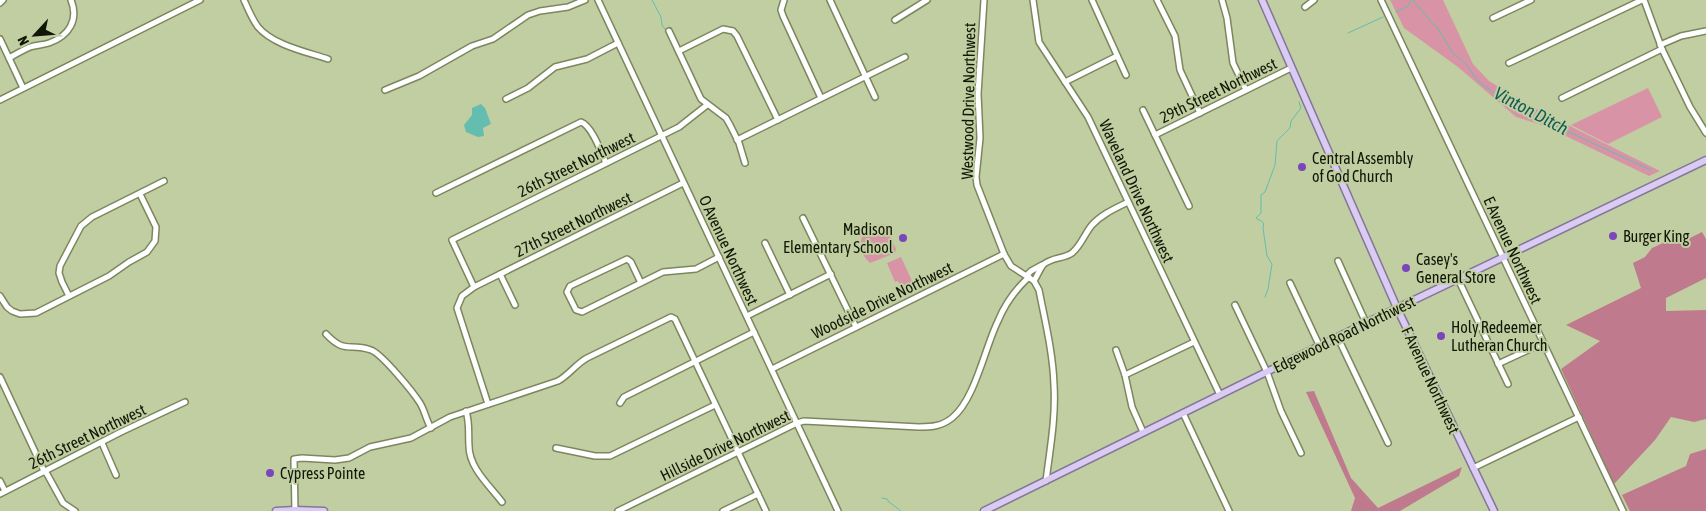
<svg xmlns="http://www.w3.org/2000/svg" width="1706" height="511" font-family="'Asap Condensed',sans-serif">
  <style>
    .green { fill: #d894a6 }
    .forest { fill: #bf7a8d }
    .water { fill: #64bdae }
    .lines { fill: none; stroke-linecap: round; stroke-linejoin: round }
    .stream { stroke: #64bdae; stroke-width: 1 }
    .minor-casing { stroke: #7b875e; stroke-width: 8 }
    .major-casing { stroke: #84769a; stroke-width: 9 }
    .minor { stroke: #fff; stroke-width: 5 }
    .major { stroke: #dacbf2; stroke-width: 6 }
    .poi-dot { fill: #7c45bc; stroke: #c0cea2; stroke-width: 2 }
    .labels { text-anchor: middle; stroke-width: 4; stroke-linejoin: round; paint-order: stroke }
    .street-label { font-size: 16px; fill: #121606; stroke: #c0cea2 }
    .poi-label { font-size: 16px; fill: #121606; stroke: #c0cea2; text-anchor: start }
    .water-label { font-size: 18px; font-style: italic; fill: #105c52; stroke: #c0cea2 }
  </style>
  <rect width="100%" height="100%" fill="#c0cea2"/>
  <g class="green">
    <path d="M1390,0H1443L1473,64L1489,81L1530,106L1660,171L1649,176L1545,126L1516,117L1458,67L1404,28Z"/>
    <path d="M1648,88L1662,117L1608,144L1571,125Z"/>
    <path d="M875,225L884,224L896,249L895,253L870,263C855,249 858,234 875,225Z"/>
    <path d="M901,257L913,283L901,288L898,281L895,282L887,263Z"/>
  </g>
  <g class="forest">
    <path d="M1702,232L1706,239V278L1666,298V311L1706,310V419L1694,422L1671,417L1655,440L1614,484L1561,369L1600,341L1566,325L1641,288L1633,263L1645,257L1652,248L1681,235L1686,240Z"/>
    <path d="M1314,391L1351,478L1378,508L1462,467L1459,476L1400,511H1351L1355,498L1306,392Z"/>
    <path d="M1706,449V511H1630L1622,495L1686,466L1690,454Z"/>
  </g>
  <path class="water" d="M481,104L485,108L491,124L483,128L484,136L478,137L466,132L464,125L472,115V108Z"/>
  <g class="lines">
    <g class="stream">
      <path d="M652,0L661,17L662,25L665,29"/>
      <path d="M1413,0L1433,24L1437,27L1452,52L1466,64L1477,80L1493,92L1521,110L1651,170"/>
      <path d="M1396,12L1408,6L1411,0"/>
      <path d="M1348,33L1383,17"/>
      <path d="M1265,297L1268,289L1272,264L1267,256L1263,228C1265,220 1261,222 1256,218L1261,213V195L1265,192L1275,165L1277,141L1290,128L1291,121L1301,108L1299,102"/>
      <path d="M882,498L887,499L889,502L901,511"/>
    </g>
    <defs>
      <g id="minor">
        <path d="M244,0C248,9 252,19 258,27C273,45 307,52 328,59"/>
        <path d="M598,0L838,511"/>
        <path d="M784,0L781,10L783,16L821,98"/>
        <path d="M830,0L875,97"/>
        <path d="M984,0L978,94L980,138L976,177L977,185L1004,254L1011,266L1034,281L1039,290C1045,321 1053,353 1054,385C1056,417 1050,449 1046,481"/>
        <path d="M1033,0L1039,42L1088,117L1220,395"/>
        <path d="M1092,0L1126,75"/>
        <path d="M1157,0L1175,36L1180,70L1200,113"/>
        <path d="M1222,0L1227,18L1233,63L1246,90"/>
        <path d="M1381,0L1623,511"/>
        <path d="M1644,0L1662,49L1690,107L1706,133"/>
        <path d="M0,3L3,0"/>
        <path d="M1305,7L1314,0"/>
        <path d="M1493,18L1531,0"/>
        <path d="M895,20L927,0"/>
        <path d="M669,31L701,99L726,118L730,125L739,143L745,163"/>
        <path d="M0,39L9,58C16,54 23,50 30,47C36,45 43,45 49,43C69,36 79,20 71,0"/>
        <path d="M1660,45L1681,36L1706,31"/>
        <path d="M679,51L723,29L733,31L737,36L778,120"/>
        <path d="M9,58L23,88"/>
        <path d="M1509,63L1642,0"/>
        <path d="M1065,82L1117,56"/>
        <path d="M385,90L419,76L472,46L493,39L528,15L540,11L568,7L585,0"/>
        <path d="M1562,98L1662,49"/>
        <path d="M506,99L528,88L555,67L587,59L618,43"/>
        <path d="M0,100L200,0"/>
        <path d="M1143,110L1189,206"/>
        <path d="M1155,135L1291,68"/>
        <path d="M737,140L905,57"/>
        <path d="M436,193L581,122C592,126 601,152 606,163"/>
        <path d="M803,218L856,327"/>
        <path d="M765,243L790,295"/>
        <path d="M1338,261L1366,323"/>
        <path d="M500,274L515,305"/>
        <path d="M1027,275L1031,271L1042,265"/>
        <path d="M1458,279L1508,384"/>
        <path d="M1034,281C1037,276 1040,269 1043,265C1051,257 1064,259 1072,253C1081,246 1085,233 1092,225C1102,214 1116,208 1128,202"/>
        <path d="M641,283L631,262L627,259L570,286L567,292L576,310L582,312L663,272L696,269L719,257"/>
        <path d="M1290,283L1320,347"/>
        <path d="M474,287L683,183"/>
        <path d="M0,296L7,307L12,311L20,314L36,313L109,276L129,262L147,252L155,241L156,227L140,194"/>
        <path d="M69,296L62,282L59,273L60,266L81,226L92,217L164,181"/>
        <path d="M1235,305L1267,372L1281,411L1301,453"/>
        <path d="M747,316L831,274"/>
        <path d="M326,334C346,355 349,342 371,350C382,354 413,392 420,403C425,411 426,420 431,428"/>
        <path d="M1338,338L1388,443"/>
        <path d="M1116,350L1125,375L1132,407L1143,432"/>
        <path d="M1498,364L1543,343"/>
        <path d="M772,369L1004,254"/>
        <path d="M1125,375L1194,342"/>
        <path d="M0,377L44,471L47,474L63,503L75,511"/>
        <path d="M620,403L624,397L754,332"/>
        <path d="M488,404L457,308L462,296L474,287L452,240L679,127L707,105"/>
        <path d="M466,411C470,424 468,433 469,446C469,468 490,486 502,502"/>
        <path d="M1183,413L1229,511"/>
        <path d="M102,443L116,475"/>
        <path d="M556,448L595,456H610L715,405"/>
        <path d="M1473,468L1579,417"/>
        <path d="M0,481L5,491"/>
        <path d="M0,494L121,432L185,402"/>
        <path d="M295,511L294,459L302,458L335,460L349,458L370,447L411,438L450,417L558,381C569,375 576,364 587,358L671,317L675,319L766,511"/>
        <path d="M618,511L797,423L804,421L919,427C932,427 942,426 952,418C975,400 985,347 998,321C1005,304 1016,289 1029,277"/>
        <path d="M723,511L758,494"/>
      </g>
      <g id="major">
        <path d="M1262,0L1397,308L1494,511"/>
        <path d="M276,511L295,510L324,511"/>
        <path d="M984,511L1366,323L1706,160"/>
      </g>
    </defs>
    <use href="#minor" class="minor-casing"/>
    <use href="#major" class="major-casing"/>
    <use href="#minor" class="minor"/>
    <use href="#major" class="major"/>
  </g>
  <g class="poi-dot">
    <circle cx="1302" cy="167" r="5"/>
    <circle cx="1613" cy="236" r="5"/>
    <circle cx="903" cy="238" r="5"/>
    <circle cx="1406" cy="268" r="5"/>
    <circle cx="1441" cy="336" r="5"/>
    <circle cx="270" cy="473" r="5"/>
  </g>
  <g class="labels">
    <g class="street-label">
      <text transform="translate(1218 90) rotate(-26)" y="6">29th Street Northwest</text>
      <text transform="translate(968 101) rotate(-89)" y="6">Westwood Drive Northwest</text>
      <text transform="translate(576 164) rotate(-26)" y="6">26th Street Northwest</text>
      <text transform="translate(1137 191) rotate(65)" y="6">Waveland Drive Northwest</text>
      <text transform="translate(573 224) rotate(-26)" y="6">27th Street Northwest</text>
      <text transform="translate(729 250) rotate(65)" y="6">O Avenue Northwest</text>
      <text transform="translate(1513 250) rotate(65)" y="6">E Avenue Northwest</text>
      <text transform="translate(882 300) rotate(-26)" y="6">Woodside Drive Northwest</text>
      <text transform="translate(1344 334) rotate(-26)" y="6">Edgewood Road Northwest</text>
      <text transform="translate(1431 380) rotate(65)" y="6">F Avenue Northwest</text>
      <text transform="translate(87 436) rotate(-26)" y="6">26th Street Northwest</text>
      <text transform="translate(725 445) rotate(-26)" y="6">Hillside Drive Northwest</text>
    </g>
    <g class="poi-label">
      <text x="1312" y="164">Central Assembly<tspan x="1312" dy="18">of God Church</tspan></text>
      <text x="893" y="235" text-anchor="end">Madison<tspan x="893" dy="18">Elementary School</tspan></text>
      <text x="1623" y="242">Burger King</text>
      <text x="1416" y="265">Casey's<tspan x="1416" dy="18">General Store</tspan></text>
      <text x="1451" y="333">Holy Redeemer<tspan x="1451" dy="18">Lutheran Church</tspan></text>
      <text x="280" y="479">Cypress Pointe</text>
    </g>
    <g class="water-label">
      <text transform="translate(1531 111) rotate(28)" y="6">Vinton Ditch</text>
    </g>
  </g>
  <g transform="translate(35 35) rotate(244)" stroke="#c0cea2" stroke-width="4" paint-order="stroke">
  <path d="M0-4L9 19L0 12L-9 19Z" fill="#121606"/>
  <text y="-8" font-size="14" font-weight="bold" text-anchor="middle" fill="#121606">N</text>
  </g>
</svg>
